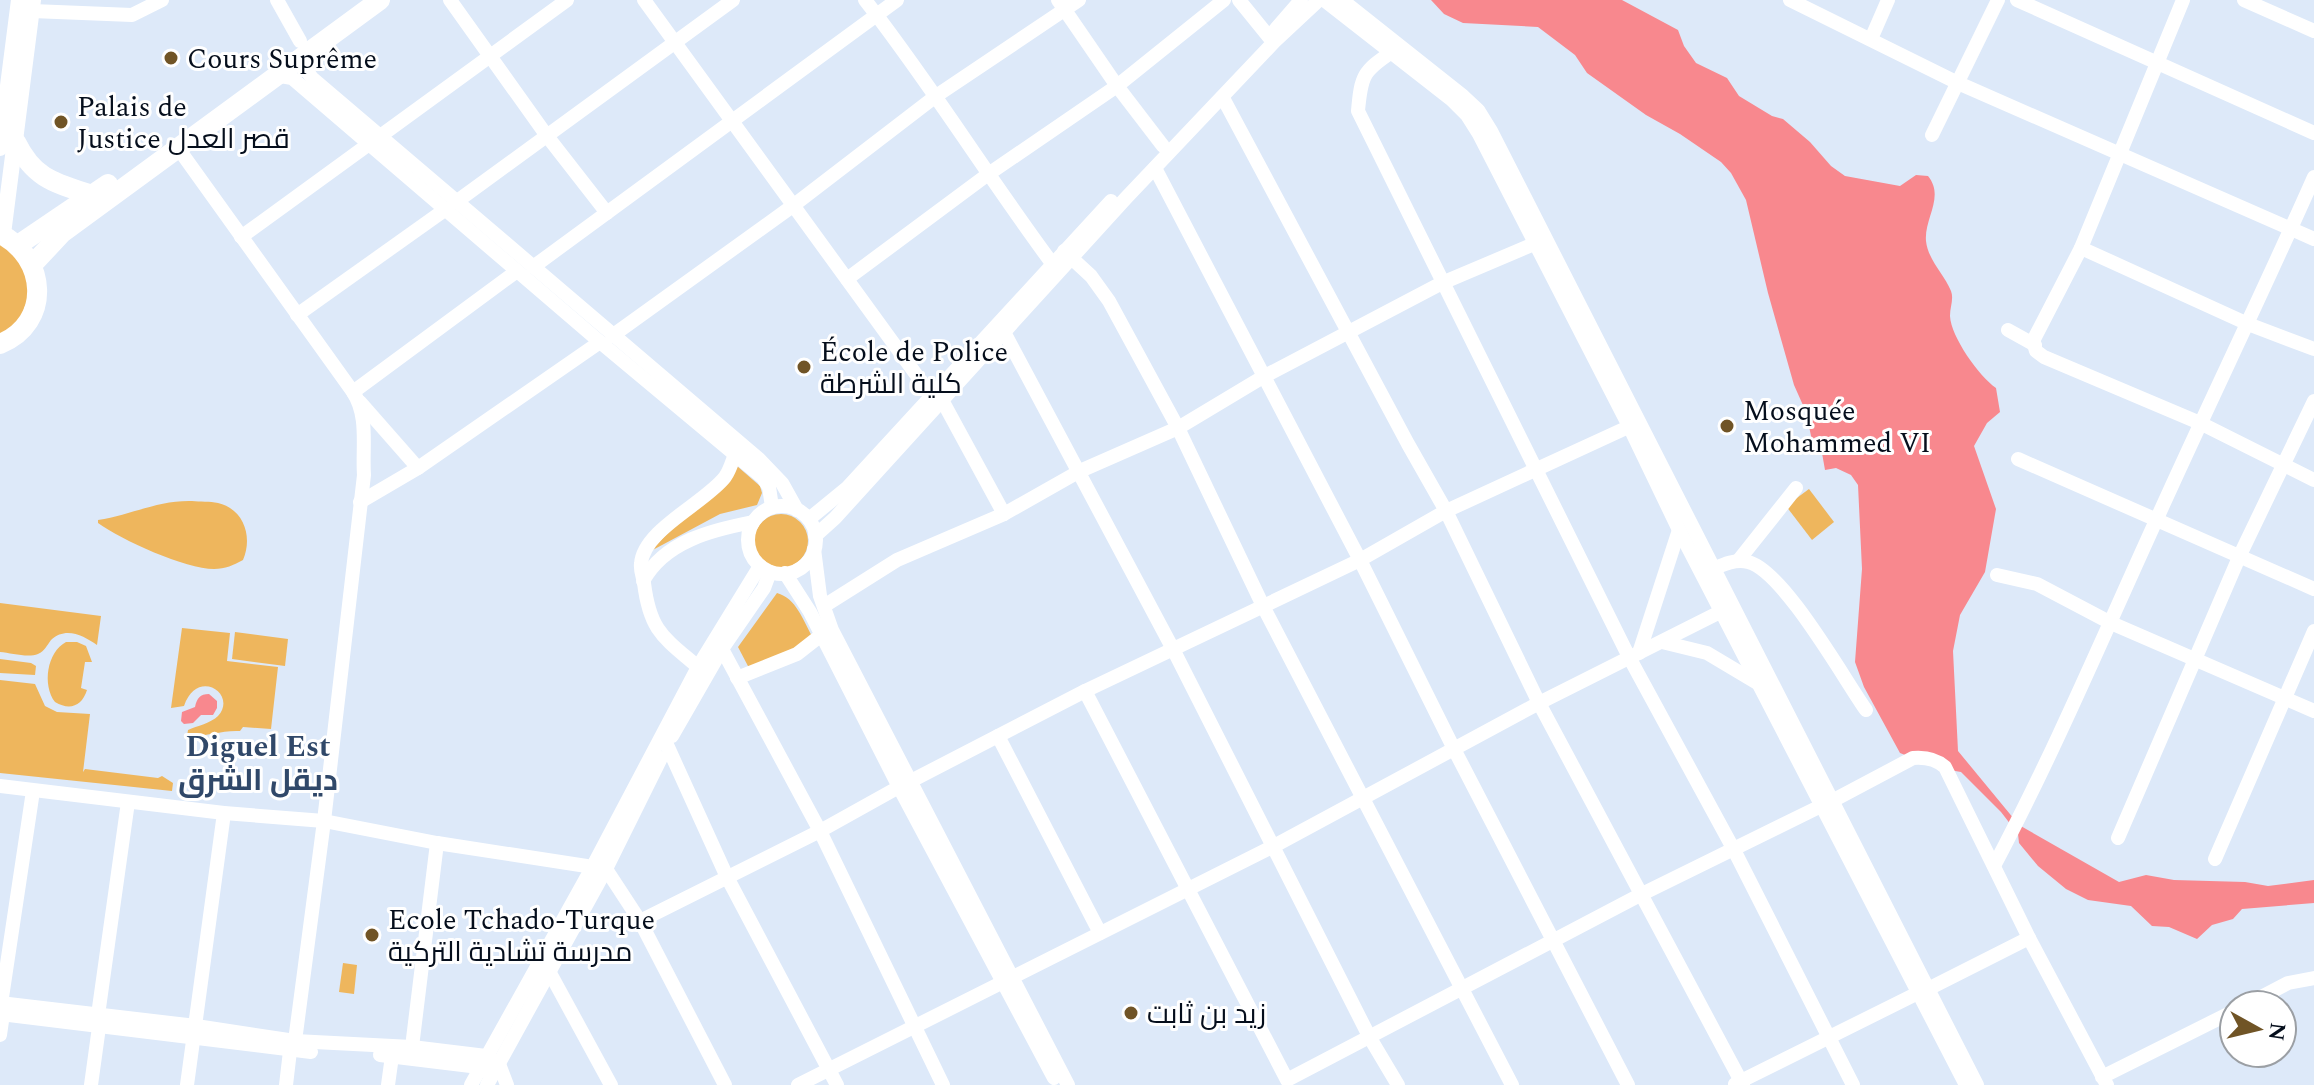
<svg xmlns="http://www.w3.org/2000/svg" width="2314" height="1085" font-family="Spectral,Cairo,serif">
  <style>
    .green { fill: #eeb65d }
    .water { fill: #f8888e }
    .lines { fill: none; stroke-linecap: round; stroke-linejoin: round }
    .minor { stroke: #fff; stroke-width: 14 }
    .major { stroke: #fff; stroke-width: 16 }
    .highway { stroke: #fff; stroke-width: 20 }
    .poi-dot { fill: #705426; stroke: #fff; stroke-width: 3 }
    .labels { text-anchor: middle; stroke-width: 6; stroke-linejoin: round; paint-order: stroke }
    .poi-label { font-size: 28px; fill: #050e1c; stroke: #fff; text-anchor: start }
    .neighbourhood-label { font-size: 30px; font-weight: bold; fill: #304869; stroke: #fff }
  </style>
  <rect width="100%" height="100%" fill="#dde9f9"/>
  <g class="green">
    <path d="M0,241L21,257L31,290L19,322L0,335Z"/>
    <path d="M737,466L760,486L762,493L757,505L720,514L649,552Z"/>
    <path d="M1809,489L1834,522L1812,540L1786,506Z"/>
    <path d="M192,501C200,502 210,501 218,503C244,509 253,537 243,560C234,565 225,569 214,569C186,569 121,540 98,523V520C131,515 158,500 192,501Z"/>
    <circle cx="781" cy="541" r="27"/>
    <path d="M777,593C796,598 803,620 812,636L787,653L749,668L738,647Z"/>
    <path d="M0,603L101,616L97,645C84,636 66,626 51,640C47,645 45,651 38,654C28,658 11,653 0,652Z"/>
    <path d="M182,628L230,633L227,661L278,667L271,729L243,727L240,731C221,730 206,737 187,736L188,730C197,726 211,723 218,716C238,694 197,667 184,706L171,708Z"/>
    <path d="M235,632L288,639L285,666L232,659Z"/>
    <path d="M66,642H77L86,646L92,662H85L81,688L87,690C82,706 70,711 55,702C42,685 47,652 66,642Z"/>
    <path d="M0,659L31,663L36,666L35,675L0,673Z"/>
    <path d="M0,680L35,684L45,706L57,712L90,714L83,772L85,769L158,778L162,776L173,783L172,791L0,773Z"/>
    <path d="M343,963L357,965L354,994L339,992Z"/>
  </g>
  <g class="water">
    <path d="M1431,0H1622L1678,30L1684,46L1696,63L1727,78L1739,96L1772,116L1783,119L1810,142L1831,166L1845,176L1900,186L1916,175L1928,176C1945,197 1924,218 1926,241C1928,260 1944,274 1951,291C1954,299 1950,307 1950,316C1951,337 1979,376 1996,388L2000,412L1987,423L1974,446L1996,509L1985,572L1960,615L1953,651L1958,751L2019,825L2119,882L2146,875L2174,880L2245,882L2268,886L2314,880V903L2242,909L2233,919L2212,925L2197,939L2169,927L2152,926L2131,906L2088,900L2066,889L2038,866L2019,843L2018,834L2001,812L1961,772L1938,768L1900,753L1864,687L1855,662L1862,569L1858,485L1851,475L1836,468L1825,470L1822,453L1814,450L1806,412L1794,385L1768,293L1746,200L1731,173L1721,162L1680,134L1646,115L1587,73L1575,55L1538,27L1463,23L1444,14Z"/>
    <path d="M209,694L217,701V708L213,715H201L193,723L184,724L181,721L182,712L195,707C197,698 200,694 209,694Z"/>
  </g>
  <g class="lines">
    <g class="minor">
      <path d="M277,0L300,41"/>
      <path d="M450,0L547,136L607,213"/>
      <path d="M644,0L931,395"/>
      <path d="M865,0C933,87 991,182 1057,270"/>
      <path d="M1058,0L1117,86L1163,146"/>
      <path d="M1239,0L1269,37"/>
      <path d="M1324,0L1452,100L1467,115L1479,134L1629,426L1679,530L1966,1085"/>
      <path d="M1342,0L1463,96L1478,110L1491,131L1977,1085"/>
      <path d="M1790,0L1958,83L2314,239"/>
      <path d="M2017,0L2314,133"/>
      <path d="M2183,0L2081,248L2033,341L2036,351L2044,357L2200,423L2314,480"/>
      <path d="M2244,0L2314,31"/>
      <path d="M32,11L132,15L162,0"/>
      <path d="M1275,30L1301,0"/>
      <path d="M1871,39L1888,0"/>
      <path d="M1392,52C1363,71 1361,76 1358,111L1629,657L1734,850L1853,1085"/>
      <path d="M304,54L307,71L312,78L759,459L782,483L797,510"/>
      <path d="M275,75L292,78L600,342L763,478L769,487L772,507"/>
      <path d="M1223,98L1408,444L1446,511L1539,703L1743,1085"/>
      <path d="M1932,135L1998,0"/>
      <path d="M379,137L567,0"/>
      <path d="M178,148L353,392C369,416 362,448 364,475L324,821L295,1041"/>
      <path d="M1155,168L1360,560L1454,749L1628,1085"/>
      <path d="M456,202L733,0"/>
      <path d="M241,237L369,144"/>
      <path d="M2081,248L2248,324L2314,349"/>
      <path d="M1064,251L1091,276L1109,301L1178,428L1264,608L1512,1085"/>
      <path d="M533,267L897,0"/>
      <path d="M847,279L987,175L1117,86L1224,0"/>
      <path d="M297,315L446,209"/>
      <path d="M2008,330L2035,345"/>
      <path d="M1004,332L1174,651L1370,1038L1398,1085"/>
      <path d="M612,336L794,205L936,96L1079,0"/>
      <path d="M353,392L517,271"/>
      <path d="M942,400L1004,514"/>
      <path d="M360,402L418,468"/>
      <path d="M2018,459L2314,589"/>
      <path d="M360,502L418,468L600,342"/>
      <circle cx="782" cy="540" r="34"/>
      <path d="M809,519L847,488L1111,201"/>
      <path d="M815,536L835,518L1126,198L1274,42L1319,0"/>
      <path d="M814,549L820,596L832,630L1068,1085"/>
      <path d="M1738,561L1796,488"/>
      <path d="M1713,569C1724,564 1736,559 1748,562C1783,570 1844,679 1866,710"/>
      <path d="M785,573L810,612L899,787L1054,1078"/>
      <path d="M1997,575L2037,584L2111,623L2314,711"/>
      <path d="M643,581C665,541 712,530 753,522"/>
      <path d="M824,606L897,560L1004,514L1080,471L1178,428L1263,377L1442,283L1534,244"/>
      <path d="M1662,642L1707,653L1759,684"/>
      <path d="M722,649L820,831L943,1085"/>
      <path d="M1639,653L1679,530"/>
      <path d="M698,667C663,637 650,631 644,583C643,577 640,570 641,564C643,530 705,503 725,477C730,470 732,462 735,454"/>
      <path d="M737,678L797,654L820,636"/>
      <path d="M1085,691L1287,1080L1640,895L1821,806"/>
      <path d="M672,736L722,649L764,588L770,572"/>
      <path d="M998,736L1100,933"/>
      <path d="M667,745L727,877L837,1085"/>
      <path d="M909,782L1085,691L1360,560L1446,511L1637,423"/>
      <path d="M0,786L224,813L324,821L437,843L606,869"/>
      <path d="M1832,801L1913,758C1925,757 1936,759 1945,767L2029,938L2107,1085"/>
      <path d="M2118,838L2240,555L2314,401"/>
      <path d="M2215,859L2314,631"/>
      <path d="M1994,866C2055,751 2105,632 2159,514C2210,401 2264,290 2314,177"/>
      <path d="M606,869L640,921L725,1085"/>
      <path d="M640,921L820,831L899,787"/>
      <path d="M550,973L611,1085"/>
      <path d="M1928,989L2029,938"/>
      <path d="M0,1003L196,1026L295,1041L412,1047L486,1056L499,1064L507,1085"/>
      <path d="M1,1004L33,791"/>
      <path d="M2246,1005L2288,983L2314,978"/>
      <path d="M0,1014L311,1052"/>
      <path d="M98,1015L128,802"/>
      <path d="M0,1035L3,1014"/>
      <path d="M412,1047L437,843"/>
      <path d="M380,1055L479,1067L486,1071"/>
      <path d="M2102,1077L2234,1011"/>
      <path d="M1735,1084L1918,993"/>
      <path d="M91,1085L99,1027"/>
      <path d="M187,1085L224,813"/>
      <path d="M286,1085L290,1051"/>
      <path d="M388,1085L392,1056"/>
      <path d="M471,1085L593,866L698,667L760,566"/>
      <path d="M487,1085L606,869L661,758"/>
      <path d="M798,1085L1274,846L1539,703L1730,607"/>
    </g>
    <g class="major">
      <path d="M0,148L19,0"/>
      <path d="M3,234L33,0"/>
    </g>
    <g class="highway">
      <path d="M16,142C34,179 55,183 92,195"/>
      <path d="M0,234C47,257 52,323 0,344"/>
      <path d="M18,245L108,184"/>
      <path d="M33,264L62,233L380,0"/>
    </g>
  </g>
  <g class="poi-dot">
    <circle cx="171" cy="58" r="8"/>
    <circle cx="61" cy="122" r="8"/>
    <circle cx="804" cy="367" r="8"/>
    <circle cx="1727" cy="426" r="8"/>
    <circle cx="372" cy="935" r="8"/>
    <circle cx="1131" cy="1013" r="8"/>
  </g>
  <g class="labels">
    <g class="poi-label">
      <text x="187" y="68">Cours Suprême</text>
      <text x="77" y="116">Palais de<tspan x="77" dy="32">Justice قصر العدل</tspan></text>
      <text x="820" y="361">École de Police<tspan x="820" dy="32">كلية الشرطة</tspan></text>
      <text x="1743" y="420">Mosquée<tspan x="1743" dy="32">Mohammed VI</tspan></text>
      <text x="388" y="929">Ecole Tchado-Turque<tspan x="388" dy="32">مدرسة تشادية التركية</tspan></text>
      <text x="1147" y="1023">زيد بن ثابت</text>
    </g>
    <g class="neighbourhood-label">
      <text x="258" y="756">Diguel Est<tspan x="258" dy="34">ديقل الشرق</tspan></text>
    </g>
  </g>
  <g transform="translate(2258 1029) rotate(98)"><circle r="38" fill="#ffffff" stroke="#9b9fa4" stroke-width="2"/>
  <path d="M0-6L14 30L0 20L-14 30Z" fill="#705426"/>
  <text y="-12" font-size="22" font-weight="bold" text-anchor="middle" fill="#050e1c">N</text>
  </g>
</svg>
